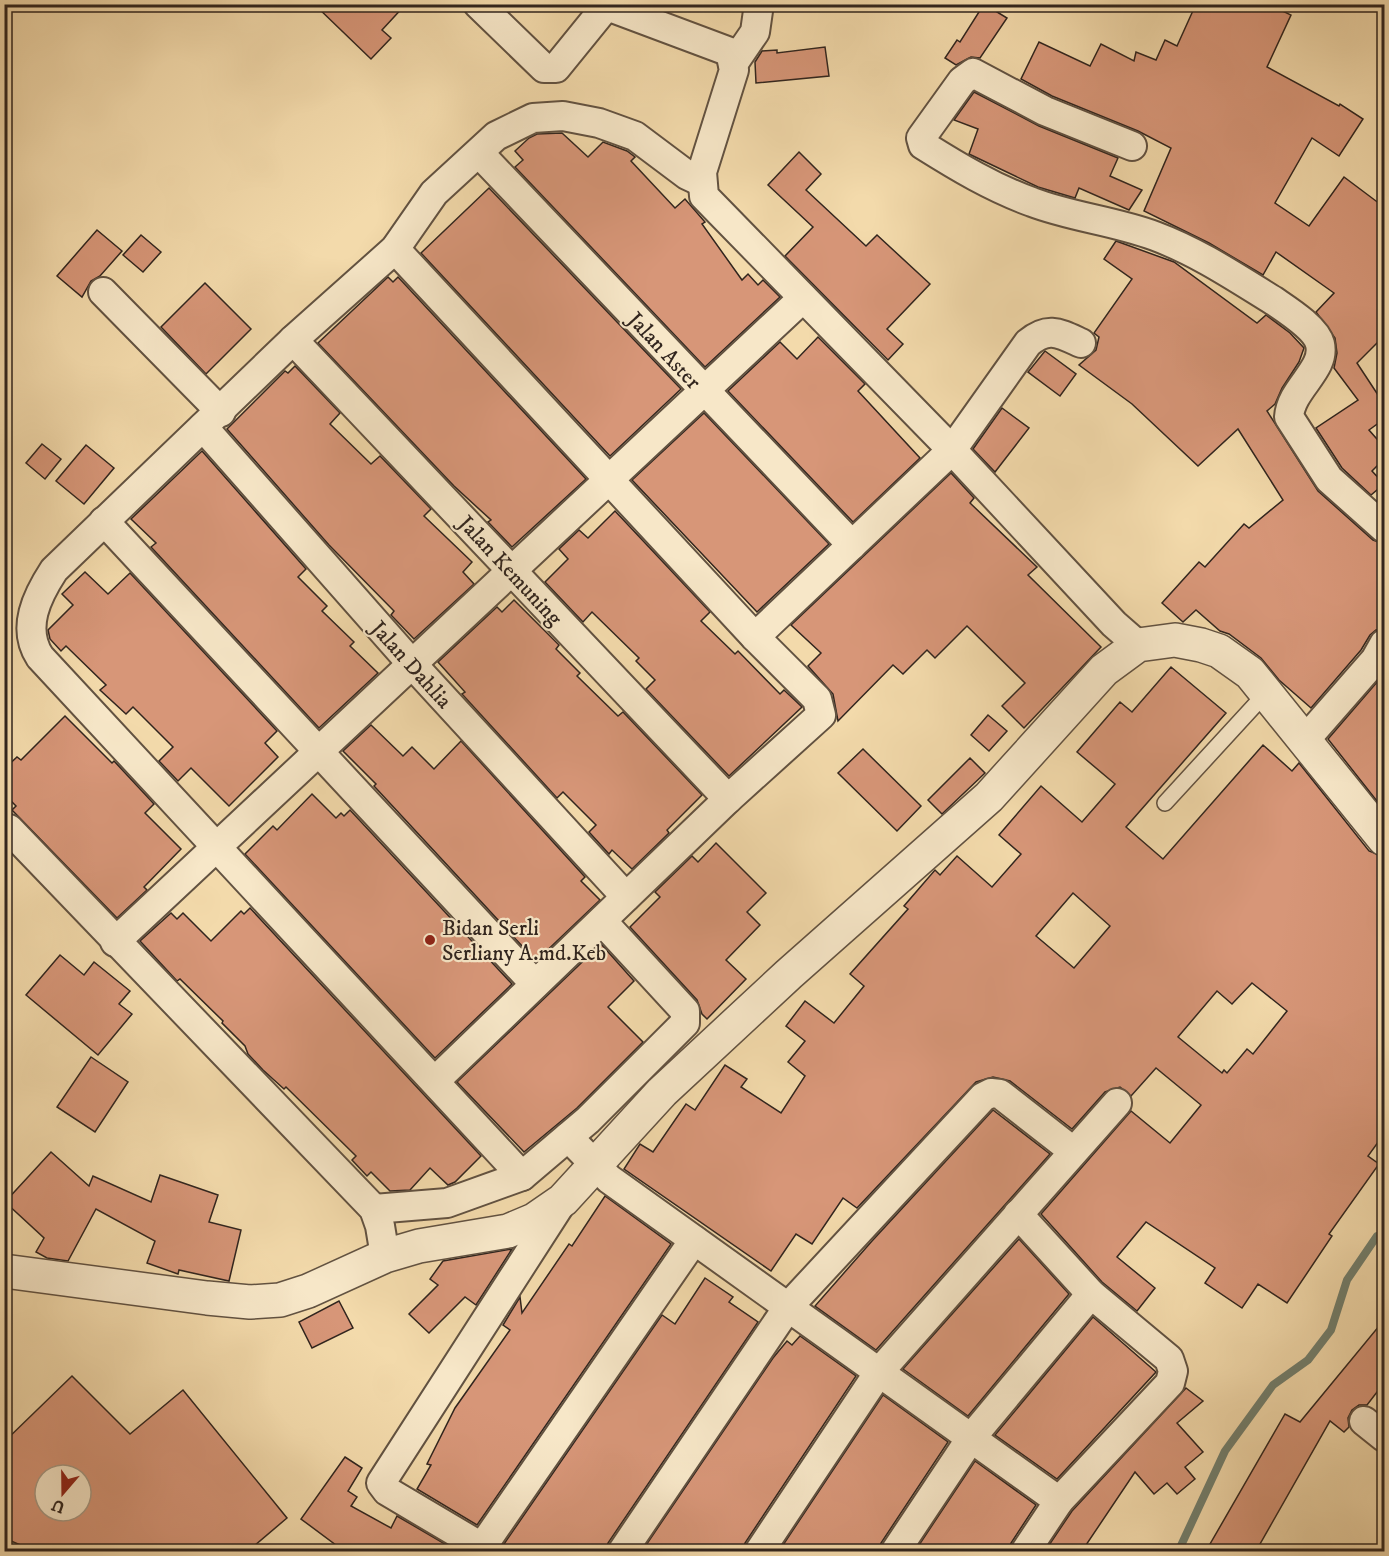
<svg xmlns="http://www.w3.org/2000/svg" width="1389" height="1556" font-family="'IM FELL DW Pica',serif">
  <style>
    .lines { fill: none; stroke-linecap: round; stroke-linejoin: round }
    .stream { stroke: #727f6e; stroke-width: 8 }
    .river { stroke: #9dbba3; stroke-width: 51 }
    .building { fill: #d79678; stroke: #31251e; stroke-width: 1.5; fill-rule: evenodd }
    .service-casing { stroke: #625241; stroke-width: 18 }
    .minor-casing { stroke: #625241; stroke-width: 32 }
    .tertiary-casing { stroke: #625241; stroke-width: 36 }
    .service { stroke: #f7e7c8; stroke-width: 15 }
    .minor { stroke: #f7e7c8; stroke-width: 28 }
    .tertiary { stroke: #f7e7c8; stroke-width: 33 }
    .poi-dot { fill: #8f2418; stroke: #f7e7c8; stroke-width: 2 }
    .labels { text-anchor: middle; stroke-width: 4.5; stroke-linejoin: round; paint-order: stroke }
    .street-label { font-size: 22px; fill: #31251e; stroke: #f7e7c8 }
    .poi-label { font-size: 22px; fill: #31251e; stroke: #f7e7c8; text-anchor: start }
  </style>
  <rect width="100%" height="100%" fill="#f3daab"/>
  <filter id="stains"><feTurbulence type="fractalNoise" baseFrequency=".00333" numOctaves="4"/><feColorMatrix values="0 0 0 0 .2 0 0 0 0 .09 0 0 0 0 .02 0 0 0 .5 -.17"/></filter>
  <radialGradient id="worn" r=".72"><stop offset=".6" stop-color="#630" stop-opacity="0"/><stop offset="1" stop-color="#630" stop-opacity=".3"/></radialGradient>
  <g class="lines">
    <path class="stream" d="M1178,1552L1225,1451L1273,1385L1308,1360L1331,1330L1347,1280L1377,1236L1384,1234"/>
    <path class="river" d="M4,1544L19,1552"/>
  </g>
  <g class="building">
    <path d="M314,4H406L382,30L391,38L371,59Z"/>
    <path d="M984,4L1007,18L980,58L971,57L956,65L945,58L957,40L960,42Z"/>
    <path d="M1196,4H1268L1291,15L1267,67L1339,106L1340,104L1363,119L1339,156L1312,138L1275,203L1309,226L1344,177L1384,207V336L1357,363L1384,404V419L1369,430L1384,447V459L1372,471L1384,484L1371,495L1342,468L1316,428L1358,400L1334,368L1337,353L1335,338L1316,312L1334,293L1276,252L1263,275L1209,243L1144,211L1171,148L1138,131L1052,96L1021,79L1039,42L1090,66L1101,44L1134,61L1136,52L1156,60L1165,40L1177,46Z"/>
    <path d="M825,47L829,76L756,83L755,62L762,51L777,50V53Z"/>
    <path d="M974,92L1039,126L1118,158L1110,176L1142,190L1129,210L1079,188L1075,198L1038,187L969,154L978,129L954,120Z"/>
    <path d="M562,133L588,157L603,142L627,151L635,157L631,161L675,208L685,199L705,222L702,224L742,280L748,274L758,285L763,280L780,297L705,367L515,167L523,160L515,151L529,138L537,134Z"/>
    <path d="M799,152L821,174L806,190L866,246L877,235L930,284L887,329L903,344L888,360L785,256L813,227L768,185Z"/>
    <path d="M489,188L681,389L610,456L421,253Z"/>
    <path d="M97,230L122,251L100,276L91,281L82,297L57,276Z"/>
    <path d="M141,235L161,252L143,272L123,255Z"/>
    <path d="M1116,241L1174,262L1257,323L1266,315L1290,333L1304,348L1299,362L1282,388L1275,404L1267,411L1318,491L1373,540L1384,544V628L1376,630L1370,635L1361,650L1311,708L1279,680L1261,658L1229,634L1220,631L1196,610L1183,622L1162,603L1199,562L1205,567L1244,524L1249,528L1283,500L1238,429L1198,466L1132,404L1079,365L1096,350L1099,337L1094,333L1132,279L1104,259Z"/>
    <path d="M388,277L393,282L398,277L586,479L512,547L488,522L491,520L454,486L318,343Z"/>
    <path d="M205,283L251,329L206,374L161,327Z"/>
    <path d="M818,337L865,384L858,391L920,458L853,522L728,391L780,342L797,359Z"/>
    <path d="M1045,351L1076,374L1060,396L1028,372Z"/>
    <path d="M295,366L340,413L330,424L371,464L380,456L431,509L424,516L472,562L463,572L474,584L414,639L391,615L394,611L329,545L227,429L285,371L288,373Z"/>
    <path d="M1002,408L1029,428L995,472L973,449Z"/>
    <path d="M704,413L829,544L757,612L632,480Z"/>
    <path d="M42,444L61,459L45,479L26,463Z"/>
    <path d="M86,445L114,468L84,504L56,481Z"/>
    <path d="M202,451L306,569L298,577L327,606L322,611L354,642L350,646L378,673L319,728L151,547L156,543L131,519Z"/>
    <path d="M951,473L974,498L970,503L1037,567L1028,575L1101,647L1024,728L1002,706L1025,683L967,626L935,658L927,650L903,674L893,665L838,721L833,694L808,666L821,653L791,625Z"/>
    <path d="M615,511L710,612L701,621L735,654L738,651L780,694L784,690L802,707L729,776L646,689L655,680L636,661L639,658L592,612L583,622L545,582L568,559L559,549L579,530L588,538Z"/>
    <path d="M85,572L108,594L130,573L277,731L265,743L278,757L229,806L191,768L178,781L159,761L173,747L133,707L126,714L100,690L106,685L66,646L61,651L50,639L48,630L73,605L62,594Z"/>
    <path d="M514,600L559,645L556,649L580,673L577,676L618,716L623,712L702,795L667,830L669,833L632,869L612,850L609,854L589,832L596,825L563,792L557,798L462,694L465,692L438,662L497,607L502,612Z"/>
    <path d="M1171,667L1226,713L1126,827L1163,859L1263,745L1292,771L1299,763L1369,851L1384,857V1134L1368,1156L1379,1164L1329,1234L1332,1236L1287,1303L1258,1284L1242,1308L1205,1283L1215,1268L1146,1222L1117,1257L1155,1288L1137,1311L1102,1282L1041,1214L1131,1111L1170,1143L1201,1105L1156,1068L1131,1096L1120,1087L1105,1092L1072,1129L1010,1081L993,1077L976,1082L857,1208L843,1198L812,1244L796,1234L771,1271L624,1169L640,1144L653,1152L686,1104L695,1110L725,1065L747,1079L741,1087L781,1113L805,1076L788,1062L805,1041L786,1026L805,1001L834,1023L864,986L850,974L908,909L904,906L935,870L940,875L957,856L992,887L1021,854L999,835L1041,786L1082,822L1115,784L1077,752L1120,702L1132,712ZM1073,893L1110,926L1074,968L1036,936ZM1252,983L1287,1011L1253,1054L1247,1049L1227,1073L1224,1070L1222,1073L1178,1037L1217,991L1232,1004Z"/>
    <path d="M1384,674V810L1328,739Z"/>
    <path d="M988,715L1007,731L989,751L971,735Z"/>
    <path d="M65,716L112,763L114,761L154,804L145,813L181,849L144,887L147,890L117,918L12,810L16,806L4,794V769L17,757L21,760Z"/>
    <path d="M371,725L403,756L412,747L434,769L461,741L585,877L581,881L600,900L536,961L374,786L376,784L343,751Z"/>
    <path d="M863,749L921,806L897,831L838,773Z"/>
    <path d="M970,758L985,773L942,814L928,800Z"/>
    <path d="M312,794L336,818L341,813L344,816L350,810L512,984L435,1058L245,854L273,826L277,830Z"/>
    <path d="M716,843L766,893L747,912L760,925L726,960L746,979L707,1019L702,1014L697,1000L630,927L660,897L655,892L692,856L698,862Z"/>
    <path d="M250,908L481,1156L455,1182L448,1185L430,1168L410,1190L390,1191L371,1172L367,1176L352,1160L356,1156L286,1087L284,1089L263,1070L248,1054L245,1046L222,1023L223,1021L180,979L177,981L140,941L171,913L177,919L183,913L211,941L241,911L244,914Z"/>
    <path d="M601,944L634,981L608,1007L643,1042L577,1108L524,1152L457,1082Z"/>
    <path d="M60,955L84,975L94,962L130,991L119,1004L132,1014L98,1055L26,995Z"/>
    <path d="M91,1057L128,1082L95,1132L57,1107Z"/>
    <path d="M993,1110L1050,1154L876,1350L815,1306L872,1241Z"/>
    <path d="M51,1152L89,1186L93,1176L151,1202L160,1175L218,1195L209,1222L241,1230L229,1281L179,1270L178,1274L147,1263L155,1241L96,1209L68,1261L47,1258L36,1252L44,1238L5,1202Z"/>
    <path d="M605,1196L671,1244L477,1525L417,1489L431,1465L427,1464L455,1408L510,1330L503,1325L520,1297L522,1313L569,1244L572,1246Z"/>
    <path d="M1019,1239L1069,1294L968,1416L903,1369Z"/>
    <path d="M512,1249L476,1305L465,1297L429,1333L409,1314L438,1285L430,1279L443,1261Z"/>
    <path d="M705,1278L733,1297L729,1302L758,1322L608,1543L606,1551H506L504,1544L662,1315L675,1324Z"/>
    <path d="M339,1301L353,1328L312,1348L299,1322Z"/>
    <path d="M1093,1317L1156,1372L1057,1479L995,1435Z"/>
    <path d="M1384,1320V1383L1367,1405H1359L1352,1410L1348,1418L1349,1427L1344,1432L1330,1421L1256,1551H1206L1285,1414L1300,1422Z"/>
    <path d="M800,1336L856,1376L745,1543L743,1551H642L773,1358L787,1341L792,1345Z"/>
    <path d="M72,1376L130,1434L183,1390L287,1518L248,1551H115L109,1545L25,1547L4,1538V1442ZM45,1475H81V1511H45Z"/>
    <path d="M1186,1388L1203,1401L1177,1423L1203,1452L1185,1467L1195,1479L1177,1494L1167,1483L1154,1494L1135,1472L1082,1551H1045L1072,1511Z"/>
    <path d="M883,1395L948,1442L881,1543L879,1551H779Z"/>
    <path d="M345,1457L362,1468L348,1491L357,1497L351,1506L391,1528L397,1516L457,1551H344L301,1519Z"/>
    <path d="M975,1461L1036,1505L1011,1543L1009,1551H915Z"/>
  </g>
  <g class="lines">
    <defs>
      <path id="service" d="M1165,803L1266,693"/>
      <g id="minor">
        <path d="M478,4L544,68H556L608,4"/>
        <path d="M607,6L730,52L734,70L702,172L704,196L952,450L1114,624L1138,645"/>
        <path d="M733,64L755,32L759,4"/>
        <path d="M1132,146L1045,111L973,73L962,81L921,138L923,145C958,167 993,188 1032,202C1071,217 1115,221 1155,236C1198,252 1235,277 1274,301C1287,310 1316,328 1320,344C1326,370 1291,388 1289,417L1329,479L1384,528"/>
        <path d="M480,154L852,545"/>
        <path d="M395,249L755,637L817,699L821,715L728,799L435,1081"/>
        <path d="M103,292L221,412"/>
        <path d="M293,340L728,799"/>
        <path d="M203,427L412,664L626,897"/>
        <path d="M104,521L535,984"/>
        <path d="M755,637L952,450L1028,343C1048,326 1059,333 1081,343"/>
        <path d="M1305,740L1375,660L1384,644"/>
        <path d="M9,829L374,1209L380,1226L385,1256"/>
        <path d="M115,942L803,298"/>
        <path d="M568,1137L609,1179L1059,1501"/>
        <path d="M522,1176L40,657C21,628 37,596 54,570L293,340L395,249L434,193L496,136L533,118L563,116L599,123L635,136L687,175L702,182"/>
        <path d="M374,1209L447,1203L522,1176L588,1120L685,1023V1011L602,921"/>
        <path d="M1018,1214L1091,1294L1169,1359L1173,1371L1170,1383L1059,1501L1025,1552"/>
        <path d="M1364,1421L1384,1437"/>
        <path d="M482,1547L694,1240"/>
        <path d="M490,1552L387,1491L381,1483L562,1202"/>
        <path d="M622,1552L788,1307L983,1097L991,1093L1000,1094L1073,1151"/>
        <path d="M759,1552L879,1372L1117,1103"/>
        <path d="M895,1552L971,1438L1091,1294"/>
      </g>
      <path id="tertiary" d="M4,1271L207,1298L250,1302L280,1300L308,1291L385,1256L419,1246L508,1231L534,1220L563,1200L662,1092L789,974L989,797L1104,670L1138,645L1175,640L1201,645L1219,651L1250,673L1384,839"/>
    </defs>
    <use href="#service" class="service-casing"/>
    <use href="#minor" class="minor-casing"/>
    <use href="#tertiary" class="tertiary-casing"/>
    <use href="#service" class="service"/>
    <use href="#minor" class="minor"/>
    <use href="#tertiary" class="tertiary"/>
  </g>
  <circle class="poi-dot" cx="430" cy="940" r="6"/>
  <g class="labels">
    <g class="street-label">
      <text transform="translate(665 350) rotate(47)" y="8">Jalan Aster</text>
      <text transform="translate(511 570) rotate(47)" y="8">Jalan Kemuning</text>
      <text transform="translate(412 664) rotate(48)" y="8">Jalan Dahlia</text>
    </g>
    <g class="poi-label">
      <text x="442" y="935">Bidan Serli<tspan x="442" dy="25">Serliany A.md.Keb</tspan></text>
    </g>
  </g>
  <rect width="1389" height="1556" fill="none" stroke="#f3daab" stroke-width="24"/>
  <rect x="6" y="6" width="1377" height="1544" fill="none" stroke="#31251e" stroke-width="3"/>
  <rect x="12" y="12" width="1365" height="1532" fill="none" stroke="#31251e" stroke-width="1.5"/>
  <g transform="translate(63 1493) rotate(200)"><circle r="28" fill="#f7e7c8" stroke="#a89984" stroke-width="1.5"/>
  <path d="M0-4.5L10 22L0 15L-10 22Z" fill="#8f2418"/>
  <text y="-9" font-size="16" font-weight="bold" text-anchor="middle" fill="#31251e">U</text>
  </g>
  <rect width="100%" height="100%" filter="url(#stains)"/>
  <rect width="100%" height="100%" fill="url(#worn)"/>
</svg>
